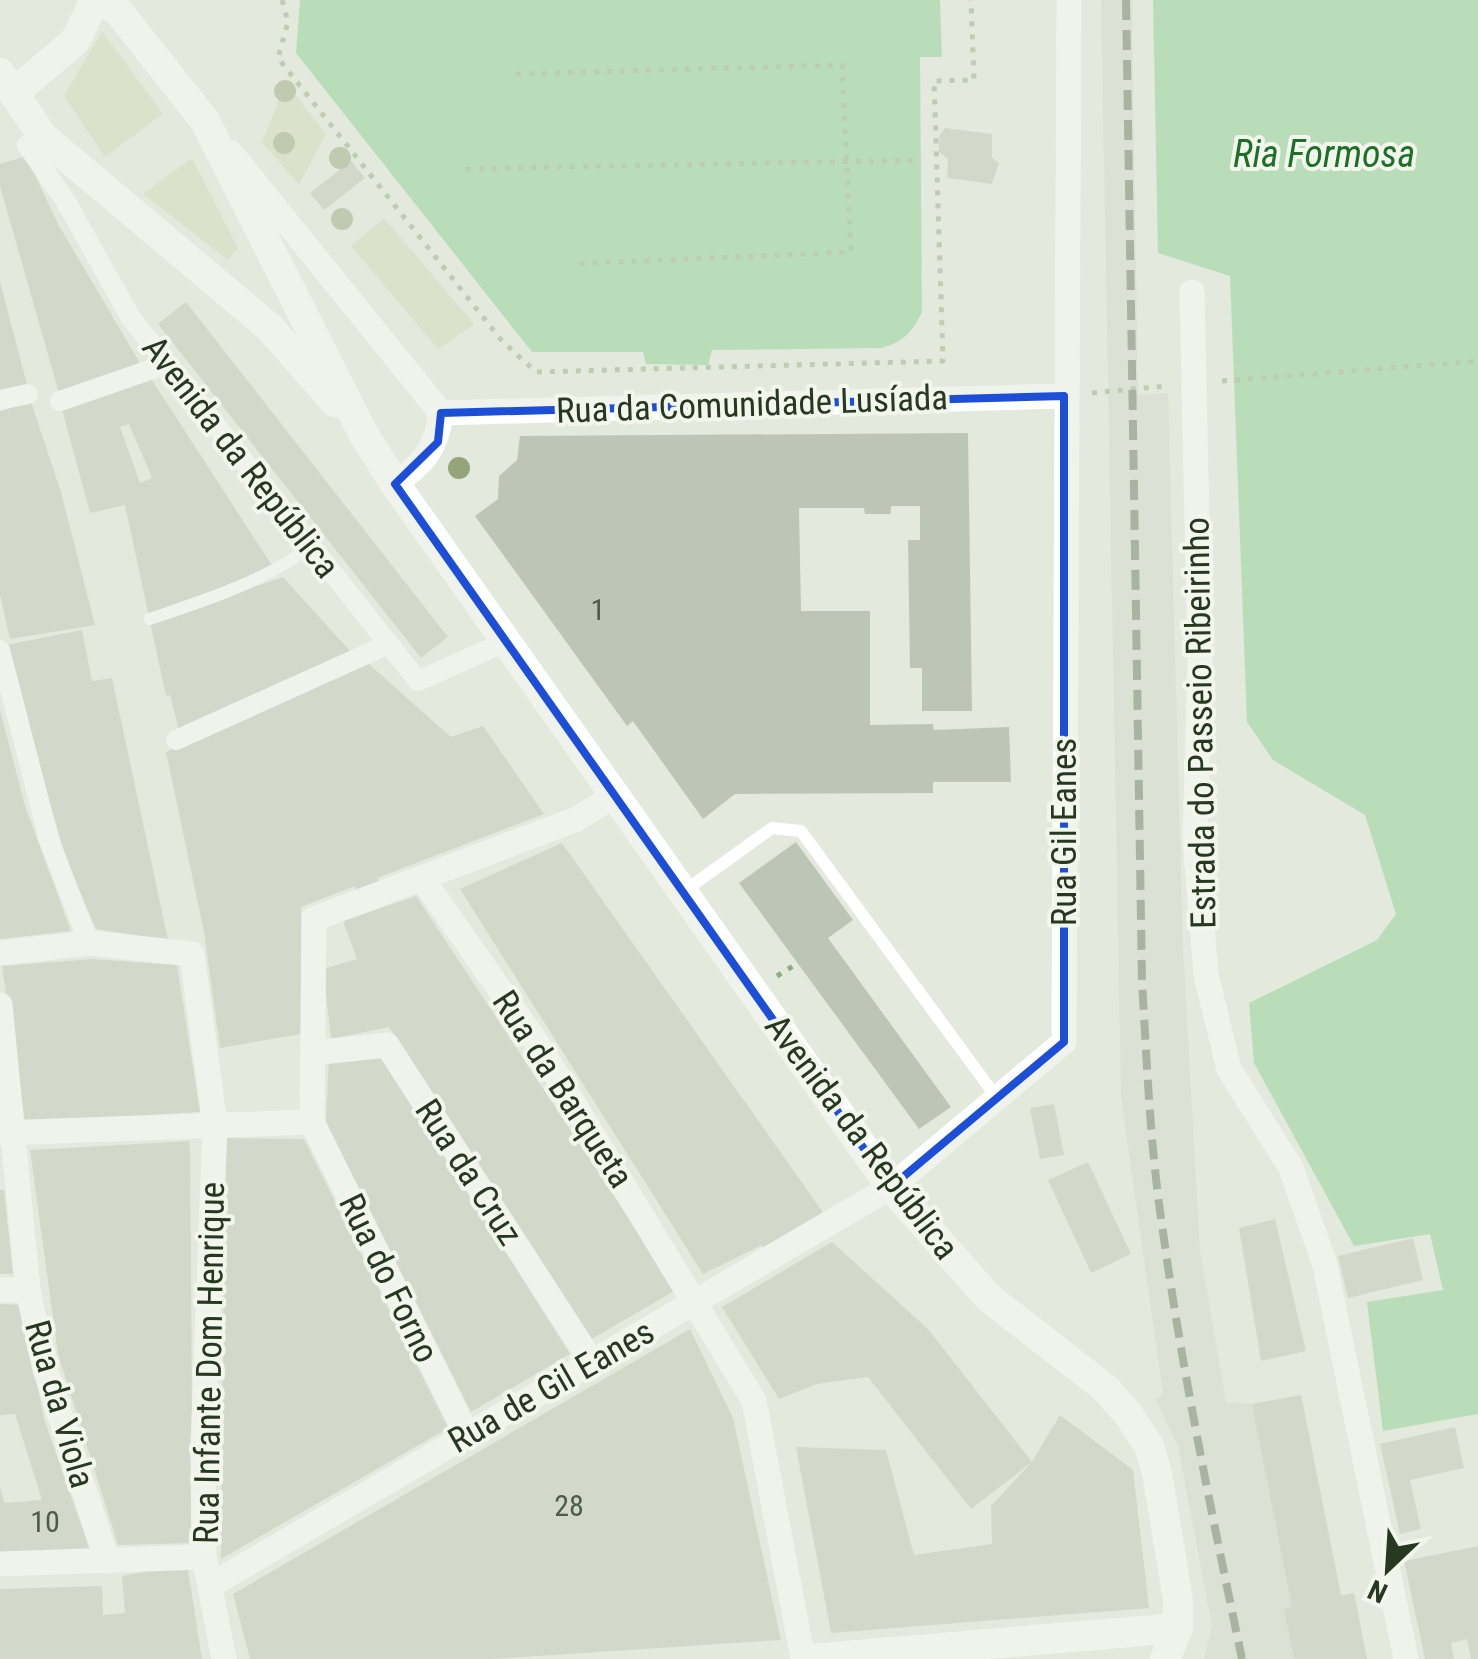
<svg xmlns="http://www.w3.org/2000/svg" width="1478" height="1659" font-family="'Roboto Condensed',sans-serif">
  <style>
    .built { fill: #d2d8cc }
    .green { fill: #d1dab6 }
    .water { fill: #86ce8e }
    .building { fill: #bdc6b6; fill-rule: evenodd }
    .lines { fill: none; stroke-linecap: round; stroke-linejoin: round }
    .path { stroke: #8eac7e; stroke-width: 5; stroke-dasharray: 5 8; stroke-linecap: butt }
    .service { stroke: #fff; stroke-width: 12 }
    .pedestrian { stroke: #fff; stroke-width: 20 }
    .minor { stroke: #fff; stroke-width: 25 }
    .tertiary { stroke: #fff; stroke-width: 30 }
    .rail { stroke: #617459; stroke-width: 8; stroke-dasharray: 20 10; stroke-linecap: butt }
    .tree { fill: #95a57b }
    .marked { fill: none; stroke: #1d4ed8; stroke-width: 8; stroke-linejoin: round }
    .labels { text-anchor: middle; stroke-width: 8; stroke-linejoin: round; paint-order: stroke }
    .number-label { font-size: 30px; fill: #4c5c46 }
    .street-label { font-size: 35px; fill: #273820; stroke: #f2f6ed }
    .water-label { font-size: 38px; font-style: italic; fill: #1c7127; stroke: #f2f6ed }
  </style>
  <rect width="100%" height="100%" fill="#e3e9dd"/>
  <path class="built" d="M1101,0H1132L1138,395L1168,393L1183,947L1200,1250L1226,1402L1252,1404L1301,1395L1341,1595L1354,1593L1367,1659H1204L1212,1626L1178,1446L1155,1399L1163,1394L1121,1098Z"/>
  <g class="green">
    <path d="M102,31L163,114L105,157L64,96Z"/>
    <path d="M286,83L326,134L299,185L262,142Z"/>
    <path d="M192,158L238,248L228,260L143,194Z"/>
    <path d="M384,218L474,324L438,349L351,246Z"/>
  </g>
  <g class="water">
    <path d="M300,0H940L942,57H920L922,312C912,333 903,342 881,348L712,350L708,365L646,364L643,352H532L296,53Z"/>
    <path d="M1153,0H1478V1414L1383,1431L1367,1302L1443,1290L1430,1234L1354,1246L1254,1063L1249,1003L1377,940L1396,914L1365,815L1273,760L1247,722L1230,276L1158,253Z"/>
  </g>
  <g class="building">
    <path d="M945,128L992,134V158L999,163L992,184L947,178L948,159L939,152V136Z"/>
    <path d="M26,156L58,224L144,370L60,397L0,186V164Z"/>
    <path d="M351,161L365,178L324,210L310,193Z"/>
    <path d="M0,282L28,388L0,394Z"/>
    <path d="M186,302L448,637L421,658L158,324Z"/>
    <path d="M150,377L273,567L149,617L125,505L90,513L62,409ZM129,424L152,478L140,483L120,427Z"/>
    <path d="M31,402L61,492L95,625L10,639L0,595V411Z"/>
    <path d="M968,433L972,711H922V668H910L908,540H920V506H891V514H865L864,508H799L801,611H870V725L933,724L934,730L1009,727L1011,782H933V793L735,794L703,819L633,721L627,726L475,516L498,499L499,476L517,460L520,436Z"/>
    <path d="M283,577L350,651L180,735L170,695L166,696L150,622Z"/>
    <path d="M82,630L92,681L112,678L168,940L96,929L67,863L6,645Z"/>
    <path d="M362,658L451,737L483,726L544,814L377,878L384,894L360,903L355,886L301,907V1034L220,1048L204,932L166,752Z"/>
    <path d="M0,710L25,806L71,931L0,939Z"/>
    <path d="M796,842L853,920L828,938L951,1107L919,1129L739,883Z"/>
    <path d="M562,843L827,1218L769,1256L762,1245L703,1274L460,889Z"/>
    <path d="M416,896L676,1290L590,1340L389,1027L331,1039L323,969L357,959L343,921Z"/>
    <path d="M93,959L177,965L200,1112L25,1122L2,966Z"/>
    <path d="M378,1050L570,1354L471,1412L326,1122L329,1057Z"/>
    <path d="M1054,1104L1064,1155L1040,1159L1030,1108Z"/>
    <path d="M225,1138L304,1139L448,1428L221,1559Z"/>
    <path d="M190,1141L193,1543L118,1545L58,1354L30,1150Z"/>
    <path d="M1088,1162L1131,1254L1091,1273L1048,1180Z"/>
    <path d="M0,1190H4L13,1274H0Z"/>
    <path d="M1275,1219L1306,1351L1261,1361L1239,1228Z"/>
    <path d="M1413,1238L1423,1280L1348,1298L1338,1256Z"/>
    <path d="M832,1242L928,1329L1032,1462L1060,1415L1133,1470L1149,1608L831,1633L796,1447L886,1450L914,1555L992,1544L991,1506L1032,1462L971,1509L868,1377L817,1384L779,1399L722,1307Z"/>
    <path d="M0,1304L22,1305L44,1419L91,1553L0,1555V1486L4,1503L42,1500L15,1414L0,1415Z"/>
    <path d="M690,1329L733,1418L781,1640L493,1659H250L233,1594Z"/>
    <path d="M1301,1395L1341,1596L1354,1593L1367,1659H1294L1284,1609L1292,1607L1252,1404Z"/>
    <path d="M1455,1427L1464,1468L1410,1480L1421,1529L1400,1534L1380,1444Z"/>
    <path d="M1478,1546V1659H1471L1467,1639L1451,1643L1454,1659H1425L1404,1561Z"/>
    <path d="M187,1564L202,1659H0V1589L102,1586L103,1615L125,1613L122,1576Z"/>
  </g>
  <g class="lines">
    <g class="path">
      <path d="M282,0L288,22L278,58L502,341L536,372L943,361L934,81L974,80L971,0"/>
      <path d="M516,74L842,65L851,252L572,264"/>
      <path d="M466,169L921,160"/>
      <path d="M1222,381L1478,361"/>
      <path d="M1092,393L1166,386"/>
      <path d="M777,976L798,963"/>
    </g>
    <g class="service">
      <path d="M150,619C208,599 261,583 312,546"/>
      <path d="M683,892L772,828L801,831L997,1098"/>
    </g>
    <g class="pedestrian">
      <path d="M27,145L65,200L131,318L418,681L505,642"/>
      <path d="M0,400L28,394"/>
      <path d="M60,401L167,364"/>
      <path d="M0,650L49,840L89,943"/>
      <path d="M176,740L389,644"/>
    </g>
    <g class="minor">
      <path d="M230,152L441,413"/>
      <path d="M1192,292L1200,660L1195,840L1206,975L1229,1069L1291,1168L1325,1265L1406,1659"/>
      <path d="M441,413L1064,396"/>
      <path d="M395,484C423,463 437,449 441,413"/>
      <path d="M424,881L537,1043L754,1401L803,1659"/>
      <path d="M0,953L89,943L192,954L215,1125L203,1445L204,1557L224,1659"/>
      <path d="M0,1005L28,1290L45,1369L107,1561"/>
      <path d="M313,1053L387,1045L592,1362"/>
      <path d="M0,1133L312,1122"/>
      <path d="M0,1290H28"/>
      <path d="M467,1435L312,1122L314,919L577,819L615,795"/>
      <path d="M0,1564L204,1557"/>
      <path d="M211,1585L891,1187L1064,1042L1069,0"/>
    </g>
    <g class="tertiary">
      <path d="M103,0L119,12L205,121L364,435L395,484L891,1187L989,1298L1105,1388L1128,1414L1149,1446L1157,1473L1178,1600V1628L1165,1659"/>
      <path d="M0,73L43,137L269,327L335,402"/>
      <path d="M15,92L75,41L95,0"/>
      <path d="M809,1659L1178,1628"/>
    </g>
    <path class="rail" d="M1126,0L1142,982C1147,1063 1150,1145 1162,1225C1182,1371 1212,1515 1242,1659"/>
  </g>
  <g class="tree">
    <circle cx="285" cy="91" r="11"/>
    <circle cx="284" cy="143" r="11"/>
    <circle cx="340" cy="158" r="11"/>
    <circle cx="342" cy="219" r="11"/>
    <circle cx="459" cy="468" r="11"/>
  </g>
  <path d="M0 0H1478V1659H0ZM1064,396V1042L891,1187L395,484L438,442L441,413Z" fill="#e3e9dd" fill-opacity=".55" fill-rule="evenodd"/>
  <path class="marked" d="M1064,396V1042L891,1187L395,484L438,442L441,413Z"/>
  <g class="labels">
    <g class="number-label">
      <text x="598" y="620">1</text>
      <text x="569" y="1516">28</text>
      <text x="45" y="1532">10</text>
    </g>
    <g class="street-label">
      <text transform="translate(752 404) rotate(-2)" y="12">Rua da Comunidade Lusíada</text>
      <text transform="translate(241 457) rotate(52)" y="12">Avenida da República</text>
      <text transform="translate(1200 723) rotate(-91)" y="12">Estrada do Passeio Ribeirinho</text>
      <text transform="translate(1064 832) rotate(-90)" y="12">Rua Gil Eanes</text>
      <text transform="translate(563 1089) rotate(57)" y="12">Rua da Barqueta</text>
      <text transform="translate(862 1137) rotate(53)" y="12">Avenida da República</text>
      <text transform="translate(469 1172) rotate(57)" y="12">Rua da Cruz</text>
      <text transform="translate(389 1278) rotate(64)" y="12">Rua do Forno</text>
      <text transform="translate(209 1363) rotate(-89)" y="12">Rua Infante Dom Henrique</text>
      <text transform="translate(551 1386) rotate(-30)" y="12">Rua de Gil Eanes</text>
      <text transform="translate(60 1404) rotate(74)" y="12">Rua da Viola</text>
    </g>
    <g class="water-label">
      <text x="1324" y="167">Ria Formosa</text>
    </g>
  </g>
  <g transform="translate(1388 1569) rotate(205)" stroke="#f2f6ed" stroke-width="8" paint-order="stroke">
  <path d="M0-8L18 38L0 25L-18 38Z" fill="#273820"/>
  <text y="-15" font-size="28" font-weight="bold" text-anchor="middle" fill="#273820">N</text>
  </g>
</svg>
